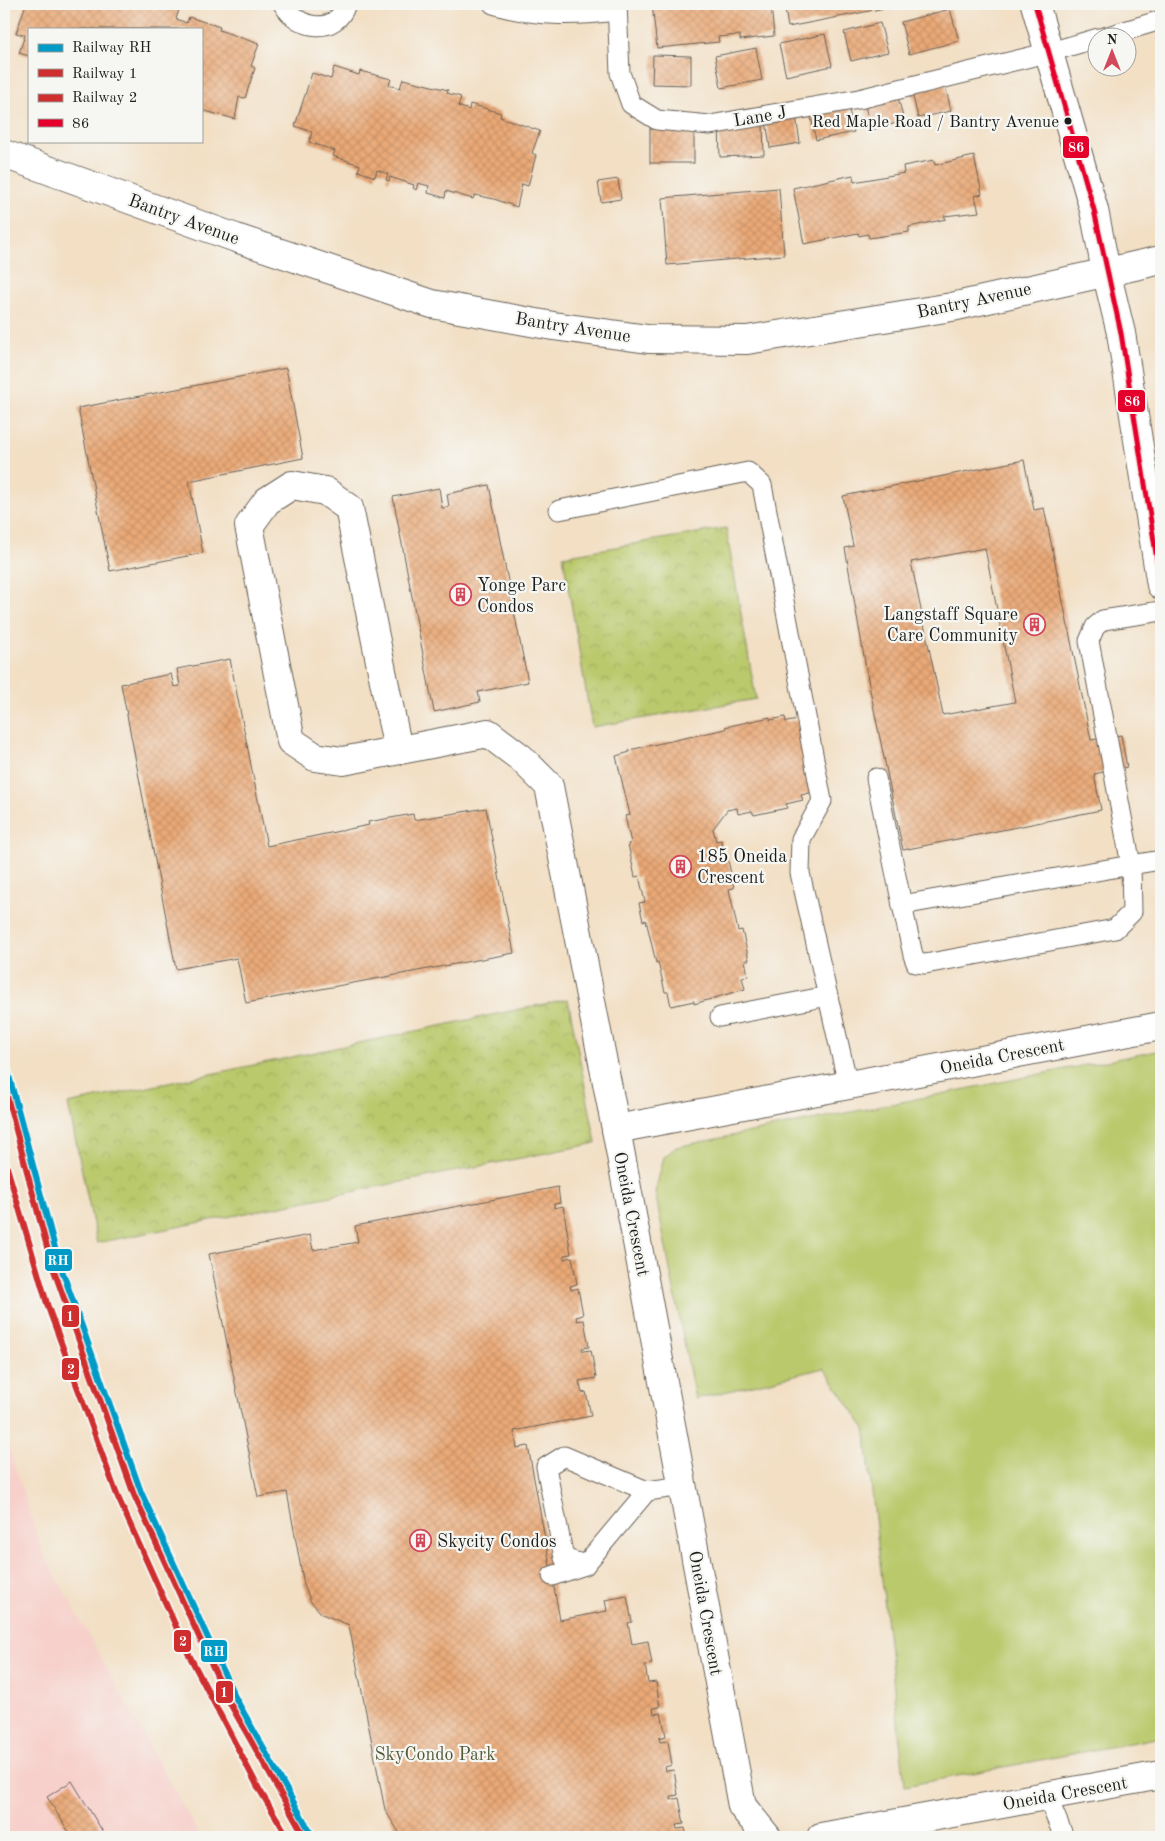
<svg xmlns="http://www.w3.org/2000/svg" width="1165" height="1841" font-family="'Old Standard TT',serif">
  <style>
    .built { fill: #f7d0cb }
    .green { fill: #bac96c; stroke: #6b7244 }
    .park { fill: url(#park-crowns); stroke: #6b7244 }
    .building { fill: url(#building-cross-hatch); fill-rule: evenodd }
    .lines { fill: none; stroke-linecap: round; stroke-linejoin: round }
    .lane-casing { stroke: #676057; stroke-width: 21 }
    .street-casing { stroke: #676057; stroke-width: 30 }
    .secondary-casing { stroke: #676057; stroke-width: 30 }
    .lane { stroke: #fff; stroke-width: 19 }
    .street { stroke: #fff; stroke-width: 28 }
    .secondary { stroke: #fff; stroke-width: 28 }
    .bus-1-casing { stroke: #f6f6f2; stroke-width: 9 }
    .bus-1 { stroke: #e4002b; stroke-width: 5 }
    .rail-1-casing { stroke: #f6f6f2; stroke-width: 10 }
    .rail-2-casing { stroke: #f6f6f2; stroke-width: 10 }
    .rail-3-casing { stroke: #f6f6f2; stroke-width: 10 }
    .rail-1 { stroke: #009ac7; stroke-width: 6 }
    .rail-2 { stroke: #cf2e2f; stroke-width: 6 }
    .rail-3 { stroke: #cf2e2f; stroke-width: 6 }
    .bus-dot { fill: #1c1c1c; stroke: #f6f6f2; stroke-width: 2 }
    .labels { text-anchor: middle; stroke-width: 4.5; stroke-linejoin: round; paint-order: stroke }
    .bus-label { font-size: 17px; fill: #1c1c1c; stroke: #f6f6f2; text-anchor: end }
    .street-label { font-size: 18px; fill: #1c1c1c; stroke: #f6f6f2 }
    .poi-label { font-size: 18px; fill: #1c1c1c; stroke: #f6f6f2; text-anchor: start }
    .park-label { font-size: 18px; fill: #535938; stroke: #f6f6f2 }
    .line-badge { stroke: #f6f6f2; stroke-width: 2 }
    .badge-label { font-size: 14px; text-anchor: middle; font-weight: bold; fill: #fff }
  </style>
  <defs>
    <pattern id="park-crowns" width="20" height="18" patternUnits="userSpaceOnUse" patternTransform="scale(1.25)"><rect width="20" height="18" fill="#bac96c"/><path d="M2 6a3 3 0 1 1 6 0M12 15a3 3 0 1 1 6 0" fill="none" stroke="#9fac5d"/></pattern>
    <pattern id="building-cross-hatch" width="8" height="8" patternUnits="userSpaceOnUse" patternTransform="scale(1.25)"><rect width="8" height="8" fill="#eaa977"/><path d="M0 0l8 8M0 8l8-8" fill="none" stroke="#c89166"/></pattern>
  </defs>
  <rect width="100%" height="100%" fill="#f6f6f2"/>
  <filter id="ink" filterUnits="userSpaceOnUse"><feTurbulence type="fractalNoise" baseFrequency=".02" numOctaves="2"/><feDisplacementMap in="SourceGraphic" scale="10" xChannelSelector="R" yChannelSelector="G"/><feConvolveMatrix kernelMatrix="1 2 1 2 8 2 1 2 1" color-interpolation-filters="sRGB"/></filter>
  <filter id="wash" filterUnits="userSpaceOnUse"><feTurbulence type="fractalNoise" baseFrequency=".0096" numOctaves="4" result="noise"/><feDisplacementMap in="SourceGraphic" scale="20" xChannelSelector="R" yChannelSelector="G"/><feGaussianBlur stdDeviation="1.12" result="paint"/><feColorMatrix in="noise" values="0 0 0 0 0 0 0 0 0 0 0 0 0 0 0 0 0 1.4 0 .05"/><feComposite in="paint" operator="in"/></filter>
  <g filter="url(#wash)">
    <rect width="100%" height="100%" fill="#f2dfc4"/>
    <path class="built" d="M4,1433L43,1553L200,1837H4Z"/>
    <path class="green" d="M1161,1050V1737L905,1786L865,1429L824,1368L695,1399L655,1192L664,1157L676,1147Z"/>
    <g class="park">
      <path d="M726,528L756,699L592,727L563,556Z"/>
      <path d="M568,999L596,1143L97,1243L68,1104Z"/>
    </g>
    <g id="blocks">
      <g class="building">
        <path d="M26,4H167L166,6L179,10L176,19L187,23L189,17L220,27L219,30L259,44L251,66L255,68L245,98L239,97L235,119L201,110V29H29V56L19,53L25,35L16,33Z"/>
        <path d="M652,4H771L774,36L740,40V35L718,37L719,42L657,48Z"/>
        <path d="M784,4H900V5L788,27Z"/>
        <path d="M950,9L959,41L909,54L901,22Z"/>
        <path d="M880,23L888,52L851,61L844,32Z"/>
        <path d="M825,34L832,66L786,76L779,44Z"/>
        <path d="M756,48L762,80L721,88L715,56Z"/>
        <path d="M653,55L691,56V85L652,84Z"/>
        <path d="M334,67L359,75L360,71L391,79L389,85L400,88L403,79L448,90L447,93L461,97L458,106L469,110L470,104L501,113L500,117L540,131L532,153L536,155L528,186L522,184L517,207L494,199L475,195L473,199L446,191L445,198L428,193L429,186L418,183L416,190L413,188L414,185L390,177L389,181L386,180L388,174L377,170L375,177L358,171L360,165L333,156L335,151L309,142L312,132L295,126L312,73L331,79Z"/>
        <path d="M945,84L951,111L918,118L912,92Z"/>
        <path d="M897,93L904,121L871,130L864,102Z"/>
        <path d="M848,105L854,132L816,140L810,113Z"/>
        <path d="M796,116L800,143L770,148L766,120Z"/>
        <path d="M763,124L764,155L720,157L719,126Z"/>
        <rect x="650" y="129" width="44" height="34"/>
        <path d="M974,156L982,194L975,196L979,212L944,216L946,219L909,227V232L869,238L868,234L859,236L858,233L804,244L793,188L853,175L854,182L904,173L903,166L934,160L935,165Z"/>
        <path d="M618,179L621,199L601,202L598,182Z"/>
        <path d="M779,188L784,255L667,265L662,198Z"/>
        <path d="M286,368L303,458L189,481L203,553L110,571L78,408Z"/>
        <path d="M1024,460L1034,510L1044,508L1091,740L1121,735L1127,767L1094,774L1101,810L903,850L869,685L845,548L853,546L843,496ZM985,548L1015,702L943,715L911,562Z"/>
        <path d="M489,485L528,682L478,692L480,702L434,712L393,497L439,488L442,508L449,507L447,494Z"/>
        <path d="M230,659L267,846L369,825L368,822L413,814L414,820L486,808L514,953L246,1003L237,958L176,969L121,684L171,674L174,687L180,686L177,669Z"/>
        <path d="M770,717V720L785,717L786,722L799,720L814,792L801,795L803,800L786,804L787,808L754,815L752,811L738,814L737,808L727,810L713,829L716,841L721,840L724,855H727L734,888L729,889L738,931L742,930L749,960H745L748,976L742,977L745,989L694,1004V1001L671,1006L668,992H665L658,962L656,963L646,920L643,921L639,903L645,902L639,876L635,877L628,844L631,843L625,816L630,815L616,756L630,752L629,750L726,729L725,727Z"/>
        <path d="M558,1187L560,1203L554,1204V1208L563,1206L571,1254L564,1255V1259L572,1257L577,1284L570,1286L571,1290L578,1288L583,1315L576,1317L577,1321L584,1320L589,1347L582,1348L583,1351L591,1350L596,1378L579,1381L582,1393L586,1392L591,1416L514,1431L517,1448L528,1446L560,1620L607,1611L605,1600L627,1596L632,1622L628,1623L632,1644L648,1641L652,1664L645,1665L648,1683L656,1682L660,1707L653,1708L654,1714L661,1713L666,1736L659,1738L660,1742L668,1741L672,1765L665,1767L666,1771L674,1770L678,1795L671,1796V1800L679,1798L684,1824L676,1825L677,1829L685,1828L687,1837H402L385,1810L349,1625L322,1614L311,1602L304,1585L287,1492L258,1497L209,1254L310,1235L313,1250L358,1242L355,1226Z"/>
        <path d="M72,1781L106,1837H72L47,1797Z"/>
      </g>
    </g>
  </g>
  <g filter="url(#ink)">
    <use href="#blocks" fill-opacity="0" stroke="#676057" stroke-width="1"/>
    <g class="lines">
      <defs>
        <g id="lane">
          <path d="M283,4C298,30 336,36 346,4"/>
          <path d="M493,4C533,17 575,16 616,11"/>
          <path d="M617,4L620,73L631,104L657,120L710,125L859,99L1050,52L1098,38"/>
          <path d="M1101,38L1161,20"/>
          <path d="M559,510L748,472L762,485L822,801L801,839L800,873L848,1085"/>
          <path d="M1161,611L1103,620L1095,627L1089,641L1131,865L1132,912L1115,929L925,964L916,963L913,955L902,905L1131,865L1161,860"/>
          <path d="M876,778L902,905"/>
          <path d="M720,1017L828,996"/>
          <path d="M564,1456L647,1491L585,1565L564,1558L546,1467Z"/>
          <path d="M647,1491L683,1486"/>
          <path d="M552,1576L585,1565"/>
          <path d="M1047,1796L1064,1837"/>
        </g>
        <g id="street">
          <path d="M398,750L349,508L325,491L292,485L267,501L249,526L291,741L315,757L343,761L488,733L521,758L549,786L616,1129L742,1806L767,1837"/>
          <path d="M616,1129L1161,1026"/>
          <path d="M821,1837L1161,1775"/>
        </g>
        <g id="secondary">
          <path d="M1035,4L1094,210L1106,271L1121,333L1161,585"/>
          <path d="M4,154L236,238L432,304L553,326L648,339L747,340L952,307L1161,260"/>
        </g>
      </defs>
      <use href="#lane" class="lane-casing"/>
      <use href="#street" class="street-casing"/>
      <use href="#secondary" class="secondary-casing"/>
      <use href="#lane" class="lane"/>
      <use href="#street" class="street"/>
      <use href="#secondary" class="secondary"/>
      <defs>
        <path id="bus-1" d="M1035,4L1094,210L1121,333L1161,585"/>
      </defs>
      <use href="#bus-1" class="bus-1-casing"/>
      <use href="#bus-1" class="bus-1"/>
      <defs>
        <path id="rail-1" d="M4,1057L58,1259L141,1492L235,1697L313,1837"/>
        <path id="rail-2" d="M4,1085L51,1262L134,1495L228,1700L305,1837"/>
        <path id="rail-3" d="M4,1157L48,1307L117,1495L187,1651L259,1789L288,1837"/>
      </defs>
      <use href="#rail-1" class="rail-1-casing"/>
      <use href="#rail-2" class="rail-2-casing"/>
      <use href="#rail-3" class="rail-3-casing"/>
      <use href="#rail-1" class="rail-1"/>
      <use href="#rail-2" class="rail-2"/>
      <use href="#rail-3" class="rail-3"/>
    </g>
  </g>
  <defs>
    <symbol id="building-ring" viewBox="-11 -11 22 22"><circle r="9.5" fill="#f6f6f2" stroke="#d1495b" stroke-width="1.5"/><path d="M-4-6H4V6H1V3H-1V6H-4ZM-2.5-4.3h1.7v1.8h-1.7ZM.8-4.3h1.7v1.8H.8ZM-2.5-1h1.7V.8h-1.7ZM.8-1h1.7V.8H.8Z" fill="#d1495b"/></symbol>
  </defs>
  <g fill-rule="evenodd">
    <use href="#building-ring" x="448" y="582" width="25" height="25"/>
    <use href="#building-ring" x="1022" y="612" width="25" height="25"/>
    <use href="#building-ring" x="668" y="854" width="25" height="25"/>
    <use href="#building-ring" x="408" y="1528" width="25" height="25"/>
  </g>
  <circle class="bus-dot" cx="1068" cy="121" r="4.5"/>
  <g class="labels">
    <g class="bus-label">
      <text x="1059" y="127">Red Maple Road / Bantry Avenue</text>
    </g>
    <g class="street-label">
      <text transform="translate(760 116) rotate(-10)" y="6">Lane J</text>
      <text transform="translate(184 219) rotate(20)" y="6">Bantry Avenue</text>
      <text transform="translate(974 300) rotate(-12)" y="6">Bantry Avenue</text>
      <text transform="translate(573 327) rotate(9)" y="6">Bantry Avenue</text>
      <text transform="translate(1002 1056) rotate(-11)" y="6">Oneida Crescent</text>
      <text transform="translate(632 1214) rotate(79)" y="6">Oneida Crescent</text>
      <text transform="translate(706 1613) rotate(80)" y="6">Oneida Crescent</text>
      <text transform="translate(1065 1793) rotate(-10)" y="6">Oneida Crescent</text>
    </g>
    <g class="poi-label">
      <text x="477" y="591">Yonge Parc<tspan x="477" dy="21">Condos</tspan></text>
      <text x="1018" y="620" text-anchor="end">Langstaff Square<tspan x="1018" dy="21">Care Community</tspan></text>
      <text x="697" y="862">185 Oneida<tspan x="697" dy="21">Crescent</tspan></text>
      <text x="437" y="1547">Skycity Condos</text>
    </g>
    <g class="park-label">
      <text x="435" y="1760">SkyCondo Park</text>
    </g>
  </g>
  <g class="line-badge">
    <rect x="1062" y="135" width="28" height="24" rx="5" fill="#e4002b"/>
    <rect x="1117" y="389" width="29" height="24" rx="5" fill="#e4002b"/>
    <rect x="44" y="1248" width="29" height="24" rx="5" fill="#009ac7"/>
    <rect x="61" y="1304" width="19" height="24" rx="5" fill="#cf2e2f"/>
    <rect x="61" y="1357" width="19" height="24" rx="5" fill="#cf2e2f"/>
    <rect x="173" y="1629" width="19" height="24" rx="5" fill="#cf2e2f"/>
    <rect x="200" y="1639" width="28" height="24" rx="5" fill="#009ac7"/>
    <rect x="215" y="1680" width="19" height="24" rx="5" fill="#cf2e2f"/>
  </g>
  <g class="badge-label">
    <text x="1076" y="152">86</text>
    <text x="1132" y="406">86</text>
    <text x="58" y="1265">RH</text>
    <text x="70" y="1321">1</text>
    <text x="71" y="1374">2</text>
    <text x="183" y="1646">2</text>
    <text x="214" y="1656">RH</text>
    <text x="224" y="1697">1</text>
  </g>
  <rect width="1165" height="1841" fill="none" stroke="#f6f6f2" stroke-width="20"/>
  <rect x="28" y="28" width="175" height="115" fill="#f6f6f2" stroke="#9f9f9c"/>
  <rect x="38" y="44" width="25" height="8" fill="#009ac7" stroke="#9f9f9c"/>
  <text x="72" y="52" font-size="15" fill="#1c1c1c">Railway RH</text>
  <rect x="38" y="69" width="25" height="8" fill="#cf2e2f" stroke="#9f9f9c"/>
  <text x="72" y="78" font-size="15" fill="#1c1c1c">Railway 1</text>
  <rect x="38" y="94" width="25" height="8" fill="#cf2e2f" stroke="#9f9f9c"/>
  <text x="72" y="102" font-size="15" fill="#1c1c1c">Railway 2</text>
  <rect x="38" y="119" width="25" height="8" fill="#e4002b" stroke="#9f9f9c"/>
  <text x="72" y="128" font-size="15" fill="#1c1c1c">86</text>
  <g transform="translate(1112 52)"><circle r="24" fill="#f6f6f2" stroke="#9f9f9c"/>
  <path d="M0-4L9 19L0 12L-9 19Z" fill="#d1495b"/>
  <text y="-8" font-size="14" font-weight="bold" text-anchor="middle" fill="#1c1c1c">N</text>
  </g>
</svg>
